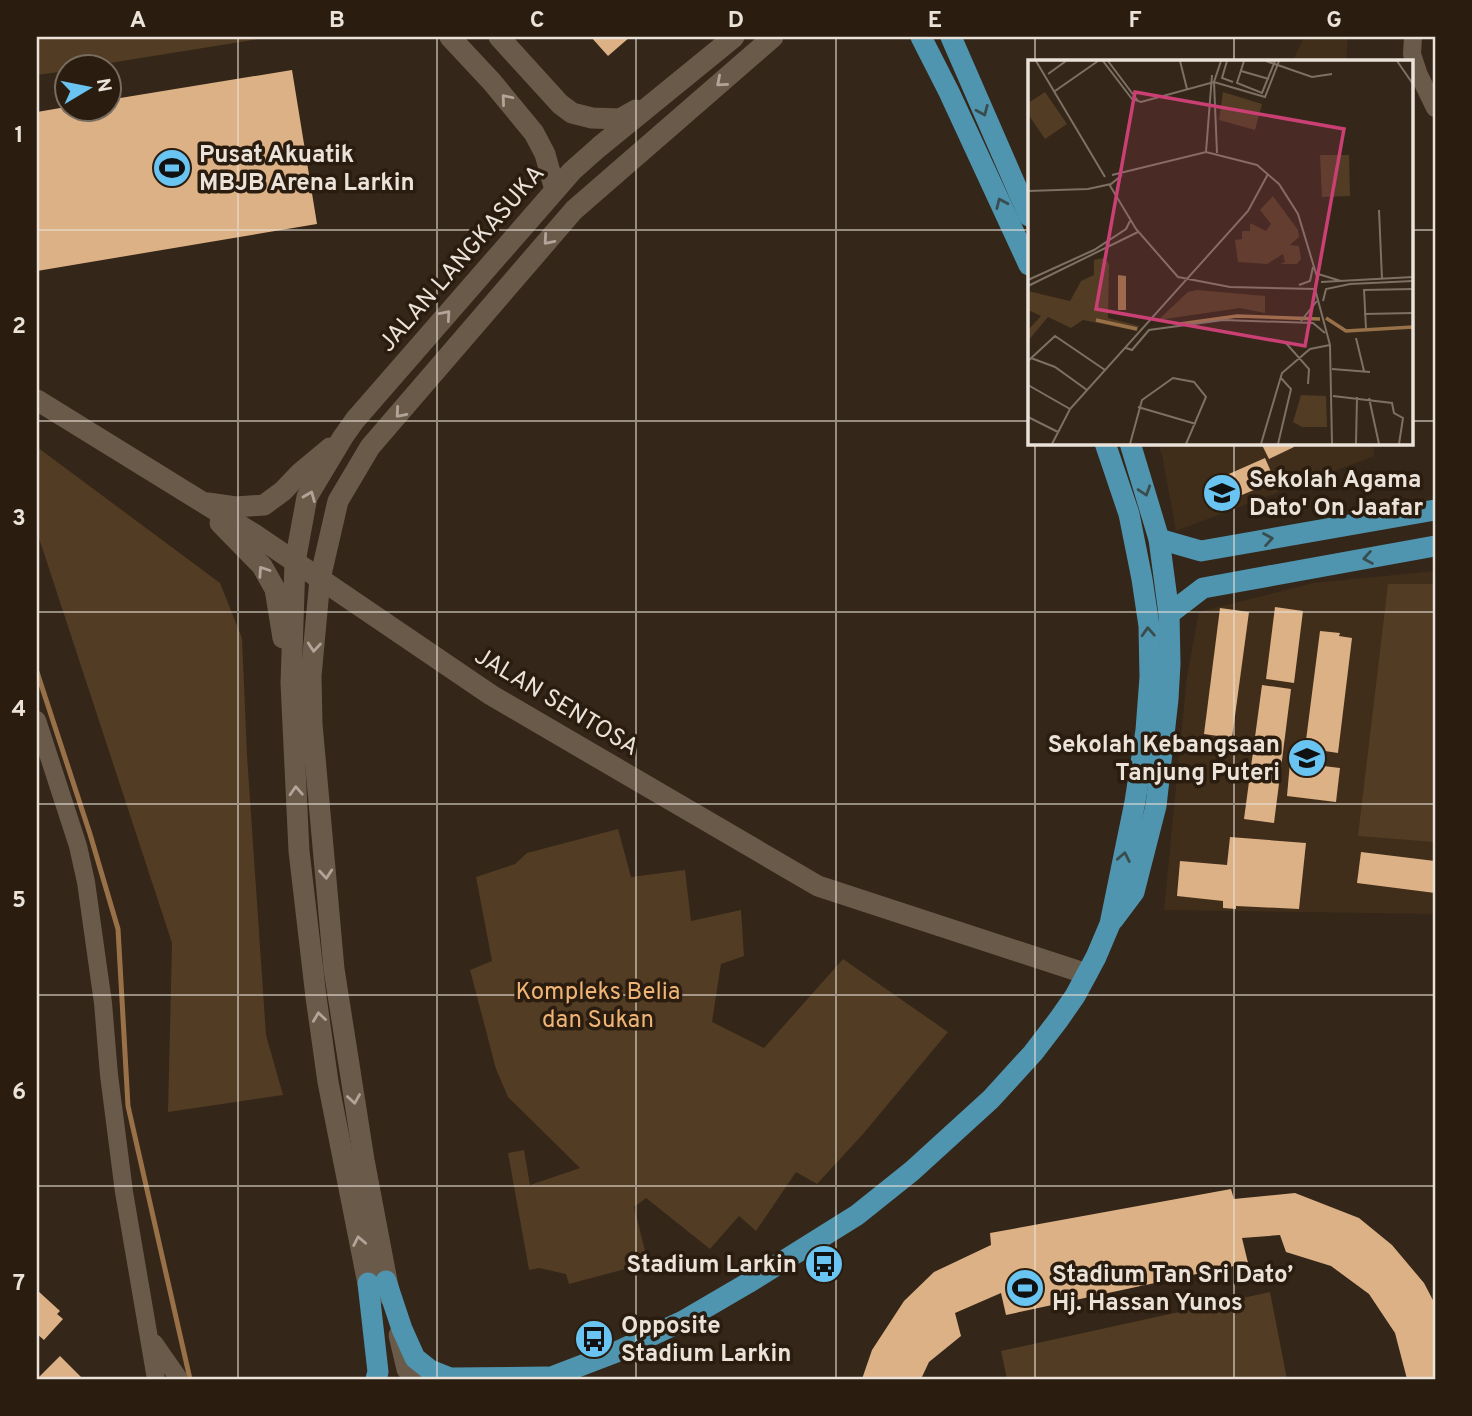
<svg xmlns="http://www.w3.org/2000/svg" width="1472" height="1416" font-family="Overpass,sans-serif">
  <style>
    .built { fill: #412e1a }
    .green { fill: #523c24 }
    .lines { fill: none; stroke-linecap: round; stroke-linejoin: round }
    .stream { stroke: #997148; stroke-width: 5 }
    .building { fill: #dcb186 }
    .street { stroke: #6a5a4a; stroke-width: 18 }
    .secondary { stroke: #6a5a4a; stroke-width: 21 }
    .primary { stroke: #4f95b0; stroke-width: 21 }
    .oneway { stroke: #b1a599 }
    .oneway2 { stroke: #394d4f }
    .grid { fill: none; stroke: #ebe2d9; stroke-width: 2; stroke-opacity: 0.55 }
    .labels { text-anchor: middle; stroke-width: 7; stroke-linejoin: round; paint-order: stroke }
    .poi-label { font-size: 24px; font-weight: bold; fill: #ebe2d9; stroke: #2a1d0f; text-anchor: start }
    .street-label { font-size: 24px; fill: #ebe2d9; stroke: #2a1d0f }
    .park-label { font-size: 24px; fill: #f0b476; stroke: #2a1d0f }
    .inset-river { fill: none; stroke: #997148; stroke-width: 3.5 }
    .inset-road { fill: none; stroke: #7d7165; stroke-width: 2 }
    .view { fill: #ca4074; fill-opacity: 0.15; stroke: #ca4074; stroke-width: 3.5 }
    .inset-edge { fill: none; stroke: #ebe2d9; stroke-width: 3.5 }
    .neatline { fill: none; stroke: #ebe2d9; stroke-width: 2.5 }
    .grid-label { font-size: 23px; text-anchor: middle; font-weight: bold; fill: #ebe2d9 }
  </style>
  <rect width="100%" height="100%" fill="#342618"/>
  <g class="built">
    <path d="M1304,37H1348L1346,61H1293Z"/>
    <path d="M1157,443H1373L1374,456L1176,531L1162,455Z"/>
    <path d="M1435,571V914L1164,910L1187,676L1199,612L1313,583Z"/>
  </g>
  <g class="green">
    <path d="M37,37H271L91,66H66V71L37,75Z"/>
    <path d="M37,447L220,583L242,638L247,755L266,1035L283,1095L168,1112L172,943L37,532Z"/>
    <path d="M1388,584H1435V842L1358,836Z"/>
    <path d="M618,829L631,877L685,870L691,921L741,910L744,956L721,964L712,1022L764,1048L843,959L948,1032L863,1134L817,1184L796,1172L756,1231L739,1216L710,1249L646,1198L634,1207L648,1263L569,1284L566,1274L539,1268L529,1270L508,1153L524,1150L530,1185L580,1168L508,1097L496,1069L470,970L492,961L476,877L515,864L527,853Z"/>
    <path d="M1270,1292L1287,1379H1007L1001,1351Z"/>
  </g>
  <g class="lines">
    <path class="stream" d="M37,672L90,834L118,929L128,1106L190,1379"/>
  </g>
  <g class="building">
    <path d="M591,37H630L608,56Z"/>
    <path d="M292,70L317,224L37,271V112L66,107V108H108V100Z"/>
    <path d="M1261,443H1292L1294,447L1269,459Z"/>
    <path d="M1265,458L1275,481L1223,503L1213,481Z"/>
    <path d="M1275,607L1303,611L1294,683L1266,679Z"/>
    <path d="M1220,608L1249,612L1232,738L1204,734Z"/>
    <path d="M1320,631L1340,633L1339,636L1352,638L1338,753L1305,748Z"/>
    <path d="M1262,685L1291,689L1274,823L1244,819Z"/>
    <path d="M1290,762L1340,768L1336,802L1287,796Z"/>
    <path d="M1230,837L1306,843L1299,909L1236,906V909L1223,908V901L1177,896L1180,861L1227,865Z"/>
    <path d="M1361,852L1435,861V893L1357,883Z"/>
    <path d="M1231,1189L1234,1199L1295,1193L1359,1218L1392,1245L1424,1283L1435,1304V1379H1407L1395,1333L1369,1294L1331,1266L1286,1252L1280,1235L1242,1238L1248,1263L1006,1315L1001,1293L955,1313L961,1336L929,1362L921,1379H862L872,1350L904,1301L934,1272L991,1245L990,1233Z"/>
    <path d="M37,1290L60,1311L57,1314L63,1319L44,1340L37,1334Z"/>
    <path d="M60,1356L83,1379H37Z"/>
  </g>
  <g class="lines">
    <g class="street">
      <path d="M1413,37L1412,54L1419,75L1435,108"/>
      <path d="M37,720L78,846L86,882L103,1003L109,1075L124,1192L156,1379"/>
      <path d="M154,1343L179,1379"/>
    </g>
    <g class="secondary">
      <path d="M450,37L492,82L534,133L545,154L555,190"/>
      <path d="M499,37L560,104L572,113L592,118L620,119L636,110"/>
      <path d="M37,400L254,534L491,695L818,886L1087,974"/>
      <path d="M208,503L236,507L264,505L283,491L300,473L330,448"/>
      <path d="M220,523L262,566L275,589L283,638"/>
      <path d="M390,1297L364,1160L334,969L312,724L311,676L320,579L338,501L370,447L574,210L773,37"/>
      <path d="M371,1299L328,1082L316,997L299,851L291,683L295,562L307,497L343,437L355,420L572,171L599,147L734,37"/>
      <path d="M399,1335L407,1369L414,1379"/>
    </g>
    <g class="primary">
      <path d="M921,37L949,92L1029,265"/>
      <path d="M951,37L1029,216"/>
      <path d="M1159,539L1201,551L1435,510"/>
      <path d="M1169,614L1203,588L1435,546"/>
      <path d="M1113,920L1134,892L1156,806L1168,699L1170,664L1169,614L1159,539L1130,443"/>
      <path d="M386,1281L402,1329L415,1358L430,1370L450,1378L547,1377"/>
      <path d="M368,1283L378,1372L376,1379"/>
      <path d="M546,1379L614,1353L683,1321L748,1283L857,1215L912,1171L991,1099L1033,1053L1059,1019L1075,996L1096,957L1110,924L1135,802L1146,730L1150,677L1149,626L1142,579L1129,514L1105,443"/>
    </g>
  </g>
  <defs><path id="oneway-chevron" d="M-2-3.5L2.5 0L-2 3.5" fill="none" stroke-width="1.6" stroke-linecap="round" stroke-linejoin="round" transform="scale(1.75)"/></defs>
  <g class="oneway">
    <use href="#oneway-chevron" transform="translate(721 82) rotate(139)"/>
    <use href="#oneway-chevron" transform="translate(506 99) rotate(-130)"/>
    <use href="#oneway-chevron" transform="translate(548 240) rotate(131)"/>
    <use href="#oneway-chevron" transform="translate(446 315) rotate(-49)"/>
    <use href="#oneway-chevron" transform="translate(400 413) rotate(131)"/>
    <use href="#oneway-chevron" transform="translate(310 496) rotate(-68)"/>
    <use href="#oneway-chevron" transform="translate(263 571) rotate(-124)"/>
    <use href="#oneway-chevron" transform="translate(314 647) rotate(95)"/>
    <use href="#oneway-chevron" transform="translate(296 791) rotate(-93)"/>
    <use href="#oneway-chevron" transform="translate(326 874) rotate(85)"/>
    <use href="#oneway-chevron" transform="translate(319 1017) rotate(-98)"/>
    <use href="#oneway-chevron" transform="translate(354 1099) rotate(81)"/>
    <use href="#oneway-chevron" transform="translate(359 1241) rotate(-101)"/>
  </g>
  <g class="oneway2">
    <use href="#oneway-chevron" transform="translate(983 111) rotate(67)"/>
    <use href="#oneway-chevron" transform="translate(1001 203) rotate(-114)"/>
    <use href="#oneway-chevron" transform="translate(1145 491) rotate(72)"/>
    <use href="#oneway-chevron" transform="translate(1268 539) rotate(-10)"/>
    <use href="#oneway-chevron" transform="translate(1368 558) rotate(170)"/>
    <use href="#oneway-chevron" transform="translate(1148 632) rotate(-93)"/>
    <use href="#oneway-chevron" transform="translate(1124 857) rotate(-79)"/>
  </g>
  <path class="grid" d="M238,37V1379M437,37V1379M636,37V1379M836,37V1379M1035,37V61M1234,37V61M37,230H1029M1411,230H1435M37,421H1029M1411,421H1435M1035,443V1379M1234,443V1379M37,612H1435M37,804H1435M37,995H1435M37,1186H1435"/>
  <defs>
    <symbol id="stadium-disc" viewBox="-11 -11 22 22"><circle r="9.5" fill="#69c4f1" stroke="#2a1d0f"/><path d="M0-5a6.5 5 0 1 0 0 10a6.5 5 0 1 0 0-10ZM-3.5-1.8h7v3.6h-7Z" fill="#111"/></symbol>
    <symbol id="school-disc" viewBox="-11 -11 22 22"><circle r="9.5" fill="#69c4f1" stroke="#2a1d0f"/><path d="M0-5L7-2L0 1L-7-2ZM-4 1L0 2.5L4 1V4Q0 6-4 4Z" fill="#111"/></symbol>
    <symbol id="bus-disc" viewBox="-11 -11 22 22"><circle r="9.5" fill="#69c4f1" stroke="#2a1d0f"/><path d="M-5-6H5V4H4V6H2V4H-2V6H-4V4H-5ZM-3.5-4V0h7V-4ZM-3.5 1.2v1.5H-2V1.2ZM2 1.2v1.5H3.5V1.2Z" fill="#111"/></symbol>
  </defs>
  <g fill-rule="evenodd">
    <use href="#stadium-disc" x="150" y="146" width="44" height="44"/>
    <use href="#school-disc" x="1200" y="471" width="44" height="44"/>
    <use href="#school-disc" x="1285" y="736" width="44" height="44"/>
    <use href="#bus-disc" x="802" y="1242" width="44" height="44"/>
    <use href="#stadium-disc" x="1003" y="1266" width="44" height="44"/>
    <use href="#bus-disc" x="572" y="1317" width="44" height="44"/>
  </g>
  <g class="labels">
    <g class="poi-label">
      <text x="199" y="162">Pusat Akuatik<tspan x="199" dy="28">MBJB Arena Larkin</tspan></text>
      <text x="1249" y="487">Sekolah Agama<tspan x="1249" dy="28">Dato' On Jaafar</tspan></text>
      <text x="1280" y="752" text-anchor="end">Sekolah Kebangsaan<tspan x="1280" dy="28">Tanjung Puteri</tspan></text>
      <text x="797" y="1272" text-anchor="end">Stadium Larkin</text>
      <text x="1052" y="1282">Stadium Tan Sri Dato’<tspan x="1052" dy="28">Hj. Hassan Yunos</tspan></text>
      <text x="621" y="1333">Opposite<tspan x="621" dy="28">Stadium Larkin</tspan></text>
    </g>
    <g class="street-label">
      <text transform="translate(461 258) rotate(-49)" y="8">JALAN LANGKASUKA</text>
      <text transform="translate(557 701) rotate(31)" y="8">JALAN SENTOSA</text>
    </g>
    <g class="park-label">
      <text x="598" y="999">Kompleks Belia<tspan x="598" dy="28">dan Sukan</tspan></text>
    </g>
  </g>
  <g transform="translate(1028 60)">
    <rect width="385" height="385" fill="#342618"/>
    <path d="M17,32L39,64L17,79L0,54V43ZM195,32L234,44L227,70L191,60ZM292,95H321L322,136L294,137ZM245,136L270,170L271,177L262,185L271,186L273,199L269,204H252L257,202L255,194L239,204L210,202L207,180L214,179V171H222V163L238,171L243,164L232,150ZM76,198L81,204L80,258L111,266L109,271L55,260L43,268L20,257L0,281V270L13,256L0,250V231L42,241L53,221L66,215V200ZM169,230L237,236V253L212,248L130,260L160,232ZM273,335L298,336L299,367H274L265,362Z" fill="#523c24"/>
    <path d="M90,215L98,216V250H90Z" fill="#997148"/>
    <path class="inset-river" d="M298,258L318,271L385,267M68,260L109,269M152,264L209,256L292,259"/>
    <path class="inset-road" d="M8,1L77,117M75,1L104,39L113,42L186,22L237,37L251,1M80,1L110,41M152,1L159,29M199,1L194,18L205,22M216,1L209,23L234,33L247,1M238,1L284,17L304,14M369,1L385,24M213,11L241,19M20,14L38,1M27,31L70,1M178,92L184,15M189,93L186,22L193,1M84,115L178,92L229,105L251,124L270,154L290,220M81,124L108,169L150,217L202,227L287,229L302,285L304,384M0,131L60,129L83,124L94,115M351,150L354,219M290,214L313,221M0,220L66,190L98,169L102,161M293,222L385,217M322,224L385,221M271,225L282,221L285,207M0,226L110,172M336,229L338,269M335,230L385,229M295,241L298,229L322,224M336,254L385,253M273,261L289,241M328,278L336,311M257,282L281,309L280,324M98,288L104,290L121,270L195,260L285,263L297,273M3,298L27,307L59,330M0,301L27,276L77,310M304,309L342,312M0,325L42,349M305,336L364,343L366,353L375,358L371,384M341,338L351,384M110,347L168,364M0,357L30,372M24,384L42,349L220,151L240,114M102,384L114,340L145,318L166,322L178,337L158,384M233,384L254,313L282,289L302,285M250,384L263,329L252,317M328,384L329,337"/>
    <path class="view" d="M107,32L316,69L277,286L68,249Z"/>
    <rect width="385" height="385" class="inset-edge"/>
  </g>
  <rect width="1472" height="1416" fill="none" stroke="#2a1d0f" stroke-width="77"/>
  <g transform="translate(88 88) rotate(80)"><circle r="33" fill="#2a1d0f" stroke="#776c60" stroke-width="2"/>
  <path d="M0-5L12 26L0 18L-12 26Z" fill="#69c4f1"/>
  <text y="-10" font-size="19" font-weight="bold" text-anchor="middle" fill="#ebe2d9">N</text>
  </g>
  <rect x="38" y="38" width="1396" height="1340" class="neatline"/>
  <g class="grid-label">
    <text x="138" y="27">A</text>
    <text x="337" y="27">B</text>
    <text x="537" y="27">C</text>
    <text x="736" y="27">D</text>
    <text x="935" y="27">E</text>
    <text x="1135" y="27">F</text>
    <text x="1334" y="27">G</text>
    <text x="19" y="142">1</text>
    <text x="19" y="333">2</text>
    <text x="19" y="525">3</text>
    <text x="19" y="716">4</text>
    <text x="19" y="907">5</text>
    <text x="19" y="1099">6</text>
    <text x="19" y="1290">7</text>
  </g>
</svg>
